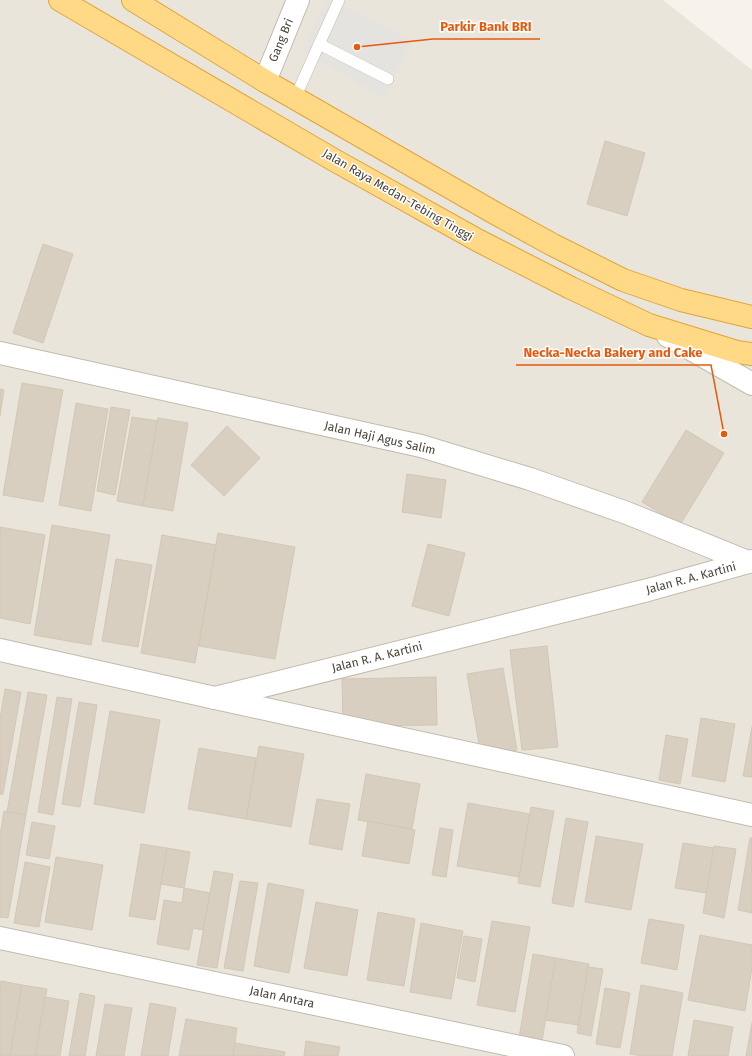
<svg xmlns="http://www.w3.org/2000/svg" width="752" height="1056" font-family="'Fira Sans',sans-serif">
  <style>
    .residential { fill: #eae5da }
    .parking { fill: #e5e3e0 }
    .building { fill: #d8cfc1; stroke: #d3c7b4 }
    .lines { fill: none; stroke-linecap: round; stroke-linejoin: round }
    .service-casing { stroke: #c2bbae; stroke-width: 12 }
    .minor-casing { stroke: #c2bbae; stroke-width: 24 }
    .tertiary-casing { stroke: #c2bbae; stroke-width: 24 }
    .trunk-casing { stroke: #e0a43c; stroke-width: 24 }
    .service { stroke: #fff; stroke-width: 11 }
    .minor { stroke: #fff; stroke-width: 22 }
    .tertiary { stroke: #fff; stroke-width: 22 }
    .trunk { stroke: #ffd985; stroke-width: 22 }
    .labels { text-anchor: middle; stroke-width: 3; stroke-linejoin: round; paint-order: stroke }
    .street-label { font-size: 12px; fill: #4b4439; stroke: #fff }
    .leader { fill: none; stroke: #e8590c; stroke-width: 1.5 }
    .callout-dot { fill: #e8590c; stroke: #fff; stroke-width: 1.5 }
    .callout-label { font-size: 13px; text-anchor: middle; font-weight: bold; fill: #e8590c; stroke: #fff; stroke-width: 3; stroke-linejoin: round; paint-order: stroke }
  </style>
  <rect width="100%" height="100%" fill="#f6f3ec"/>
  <path class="residential" d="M0,0H663L752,70V1056H0Z"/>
  <path class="parking" d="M326,0H333L412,41L383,97L303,52Z"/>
  <g class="building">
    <path d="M605,141L645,153L627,216L587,204Z"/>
    <path d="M43,244L73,254L43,343L13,333Z"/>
    <path d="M22,383L63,390L43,502L3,495Z"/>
    <path d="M0,389L4,390L0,416Z"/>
    <path d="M76,403L108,409L91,511L59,505Z"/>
    <path d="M111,407L130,410L115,495L97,491Z"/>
    <path d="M132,417L158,421L143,506L117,501Z"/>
    <path d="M158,418L188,423L173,511L143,506Z"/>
    <path d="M227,426L260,458L224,496L191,465Z"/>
    <path d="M686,430L724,453L680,525L642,502Z"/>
    <path d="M407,474L446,480L441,518L402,512Z"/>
    <path d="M52,525L110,535L91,645L34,635Z"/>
    <path d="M0,527L45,535L30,624L0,618Z"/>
    <path d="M218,533L295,547L275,659L199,646Z"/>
    <path d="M162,535L216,545L195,663L141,653Z"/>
    <path d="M428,544L465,553L449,616L412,606Z"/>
    <path d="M116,559L152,565L138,647L102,641Z"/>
    <path d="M547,646L558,747L522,750L510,650Z"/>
    <path d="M503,668L517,750L481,756L467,674Z"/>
    <path d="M436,677L437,725L343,726L342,679Z"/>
    <path d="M5,689L21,692L3,794H0V719Z"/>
    <path d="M28,692L47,695L26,815L7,812Z"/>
    <path d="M57,697L72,699L53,815L38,812Z"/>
    <path d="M79,702L97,705L80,807L62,804Z"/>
    <path d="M110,711L160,720L144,813L94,804Z"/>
    <path d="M701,718L735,724L725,782L692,776Z"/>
    <path d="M752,727V777L743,776Z"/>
    <path d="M666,735L688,739L680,784L659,780Z"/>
    <path d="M259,746L304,754L291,827L246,819Z"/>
    <path d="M199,748L256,758L246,819L188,809Z"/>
    <path d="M366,774L420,784L412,829L358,820Z"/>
    <path d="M317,799L350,804L342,850L309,844Z"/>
    <path d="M468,803L530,814L519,877L457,866Z"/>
    <path d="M531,807L554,811L540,887L518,883Z"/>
    <path d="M4,811L26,815L8,918L0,917V835Z"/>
    <path d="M566,818L588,822L573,907L552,903Z"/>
    <path d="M368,821L415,830L409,864L362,856Z"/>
    <path d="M32,822L55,826L49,859L26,855Z"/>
    <path d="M440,828L453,830L446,877L432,875Z"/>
    <path d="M596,836L643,844L631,910L585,902Z"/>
    <path d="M750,838H752V913L738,910Z"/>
    <path d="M683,843L714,848L706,893L675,888Z"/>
    <path d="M141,844L167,848L155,920L129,916Z"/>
    <path d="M714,846L736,849L724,918L703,913Z"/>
    <path d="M167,848L190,852L184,888L161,884Z"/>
    <path d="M56,857L103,865L92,930L45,922Z"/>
    <path d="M25,862L50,867L39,927L14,923Z"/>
    <path d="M214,871L233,874L217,968L197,965Z"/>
    <path d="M240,881L258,883L243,971L224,968Z"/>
    <path d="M268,883L304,890L289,973L254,966Z"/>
    <path d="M184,888L210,893L203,930L193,928L189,950L157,944L164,900L182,903Z"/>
    <path d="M316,902L358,910L347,976L304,968Z"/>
    <path d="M378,912L415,919L404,986L367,980Z"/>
    <path d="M649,919L684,925L677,970L641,963Z"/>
    <path d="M492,921L530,927L515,1012L477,1005Z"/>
    <path d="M421,923L463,931L451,999L410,992Z"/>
    <path d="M700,935L752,945V968L745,1011L688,1000Z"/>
    <path d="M464,936L482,939L475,982L457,978Z"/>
    <path d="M533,954L556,958L542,1041L519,1038Z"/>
    <path d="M556,958L589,964L578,1025L545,1020Z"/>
    <path d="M588,967L603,969L591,1036L577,1033Z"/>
    <path d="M1,981L22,985L10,1056H0V989Z"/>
    <path d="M22,985L47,989L35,1056H10Z"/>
    <path d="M641,985L683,993L672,1056H643L630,1054Z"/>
    <path d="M605,988L630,993L620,1048L596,1044Z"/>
    <path d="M80,993L95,996L85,1056H69Z"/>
    <path d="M45,997L69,1001L60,1056H35Z"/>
    <path d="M150,1003L176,1008L168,1056H141Z"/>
    <path d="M105,1004L132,1008L124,1056H96Z"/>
    <path d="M186,1019L237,1028L233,1056H179Z"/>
    <path d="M694,1020L733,1027L728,1056H688Z"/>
    <path d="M752,1023V1056H746Z"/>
    <path d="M306,1041L340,1047L338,1056H304Z"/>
    <path d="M235,1043L285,1052L284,1056H233Z"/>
  </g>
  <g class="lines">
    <defs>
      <g id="service">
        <path d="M319,44L388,79"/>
        <path d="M295,98L339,0"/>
      </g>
      <g id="minor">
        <path d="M265,81L298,0"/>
        <path d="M0,353L421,446L530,479L627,513L748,562"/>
        <path d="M215,698L752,815"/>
        <path d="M0,938L563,1056"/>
      </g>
      <g id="tertiary">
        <path d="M668,336L752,384"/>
        <path d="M0,650L215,698L648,590L752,561"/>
      </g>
      <g id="trunk">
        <path d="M60,0L334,160L479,241L571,288L649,325L737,352L752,354"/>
        <path d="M133,0L265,81L493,212L553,245L623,280L681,300L752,317"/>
      </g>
    </defs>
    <use href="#service" class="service-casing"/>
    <use href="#minor" class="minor-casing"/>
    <use href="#tertiary" class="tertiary-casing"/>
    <use href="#trunk" class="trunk-casing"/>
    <use href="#service" class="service"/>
    <use href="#minor" class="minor"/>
    <use href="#tertiary" class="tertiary"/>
    <use href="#trunk" class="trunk"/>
  </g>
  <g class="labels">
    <g class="street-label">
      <text transform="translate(281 40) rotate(-68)" y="4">Gang Bri</text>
      <text transform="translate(398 195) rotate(30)" y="4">Jalan Raya Medan-Tebing Tinggi</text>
      <text transform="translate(380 438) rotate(13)" y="4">Jalan Haji Agus Salim</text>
      <text transform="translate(691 578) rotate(-15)" y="4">Jalan R. A. Kartini</text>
      <text transform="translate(377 657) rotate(-14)" y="4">Jalan R. A. Kartini</text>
      <text transform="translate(282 997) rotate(12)" y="4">Jalan Antara</text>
    </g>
  </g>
  <path class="leader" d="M357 47L433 39H540M724 434L711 365H516"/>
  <g class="callout-dot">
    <circle cx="357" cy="47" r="4"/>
    <circle cx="724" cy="434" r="4"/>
  </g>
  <g class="callout-label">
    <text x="486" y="31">Parkir Bank BRI</text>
    <text x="613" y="357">Necka-Necka Bakery and Cake</text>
  </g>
</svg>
